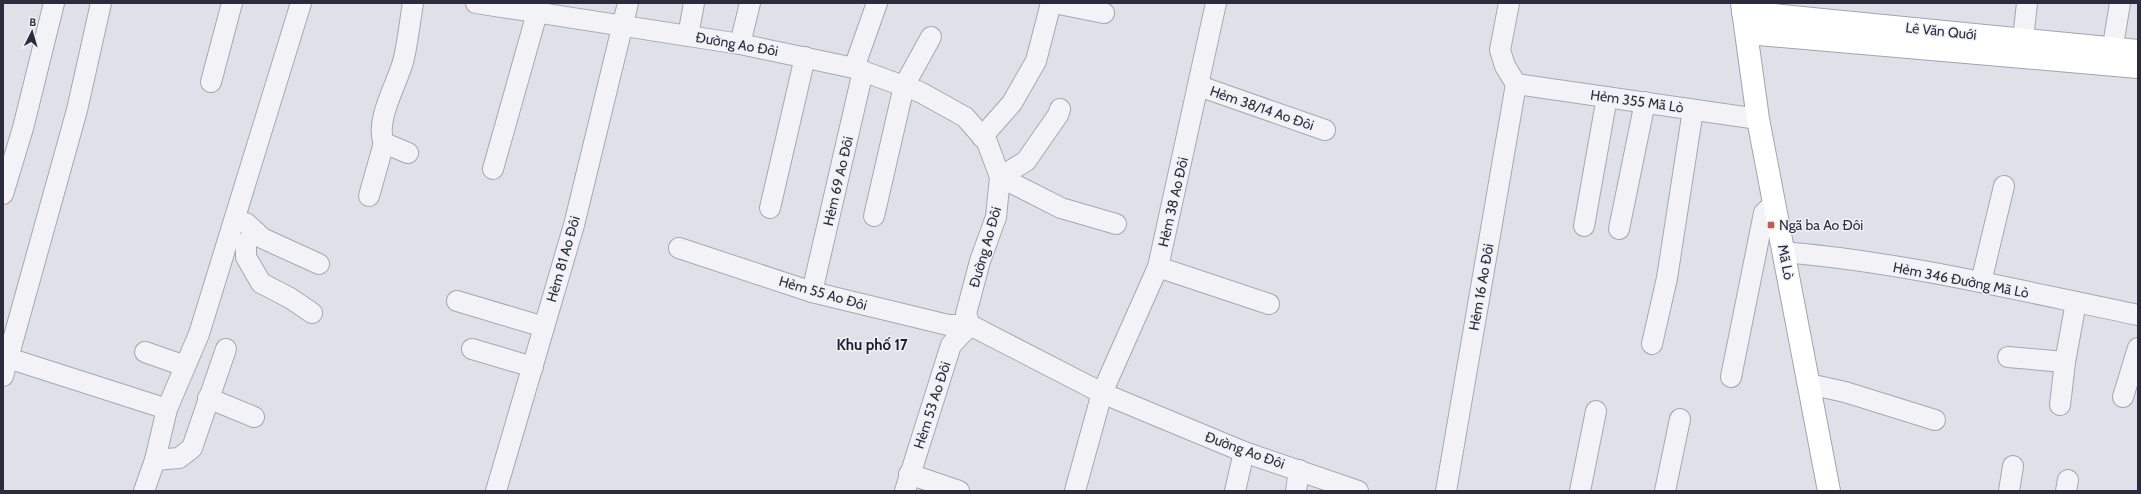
<svg xmlns="http://www.w3.org/2000/svg" width="2141" height="494" font-family="Cabin,sans-serif">
  <style>
    .lines { fill: none; stroke-linecap: round; stroke-linejoin: round }
    .minor-casing { stroke: #a6a7b2; stroke-width: 22 }
    .major-casing { stroke: #a1a3b3; stroke-width: 24 }
    .minor { stroke: #f3f3f7; stroke-width: 20 }
    .major { stroke: #fff; stroke-width: 22 }
    .poi-dot { fill: #c25d50; stroke: #f0f1f6; stroke-width: 1.5 }
    .labels { text-anchor: middle; stroke-width: 3; stroke-linejoin: round; paint-order: stroke }
    .street-label { font-size: 14px; fill: #2a2c3e; stroke: #f0f1f6 }
    .poi-label { font-size: 14px; fill: #2a2c3e; stroke: #f0f1f6; text-anchor: start }
    .neighbourhood-label { font-size: 15px; font-weight: bold; fill: #1c1e2f; stroke: #f0f1f6 }
  </style>
  <rect width="100%" height="100%" fill="#e0e1e8"/>
  <g class="lines">
    <defs>
      <g id="minor">
        <path d="M476,3L740,44L854,68L920,92L965,117L987,142L1000,177L996,217L980,261L966,314L970,325L1102,393L1244,452L1358,491"/>
        <path d="M1054,3L1104,13"/>
        <path d="M1509,3L1500,50L1505,66L1516,84"/>
        <path d="M688,36L694,3"/>
        <path d="M2023,39L2027,3"/>
        <path d="M740,44L750,3"/>
        <path d="M2110,64L2120,3"/>
        <path d="M854,68L877,3"/>
        <path d="M211,82L232,3"/>
        <path d="M1516,84L1758,119"/>
        <path d="M1199,86L1325,130"/>
        <path d="M1060,109L1058,115L1026,161L1000,177L1061,208L1116,224"/>
        <path d="M982,137L1012,103L1036,61L1051,3"/>
        <path d="M408,153L384,143C374,120 399,81 404,58C408,40 410,21 413,3"/>
        <path d="M493,169L537,13"/>
        <path d="M3,194L23,128L54,3"/>
        <path d="M369,196L384,143"/>
        <path d="M770,208L805,57"/>
        <path d="M874,216L904,86L931,37"/>
        <path d="M246,223L262,238L319,264"/>
        <path d="M1584,226L1607,97"/>
        <path d="M1619,229L1645,102"/>
        <path d="M256,232L246,243V257L261,283L290,298L312,313"/>
        <path d="M679,248L812,292L948,325H970"/>
        <path d="M1783,252C1903,262 2021,291 2138,315"/>
        <path d="M1158,267L1269,304"/>
        <path d="M1981,282L2004,186"/>
        <path d="M812,292L863,71"/>
        <path d="M457,301L544,327"/>
        <path d="M1652,344L1667,278L1693,110"/>
        <path d="M472,349L533,367"/>
        <path d="M145,352L185,366"/>
        <path d="M2008,357L2065,362"/>
        <path d="M8,358L167,409"/>
        <path d="M3,376L77,110L101,3"/>
        <path d="M1731,377L1764,213L1774,204"/>
        <path d="M1809,384L1845,392L1935,420"/>
        <path d="M2123,397L2138,348"/>
        <path d="M208,398L254,417"/>
        <path d="M2060,405L2065,362L2076,302"/>
        <path d="M155,460L179,458L192,448L226,349"/>
        <path d="M909,474L959,491"/>
        <path d="M144,491L155,460L167,409L199,334L301,3"/>
        <path d="M496,491L574,225L628,3"/>
        <path d="M905,491L951,345L970,325"/>
        <path d="M1075,491L1102,393L1158,267L1216,3"/>
        <path d="M1235,491L1244,452"/>
        <path d="M1296,491L1299,470"/>
        <path d="M1446,491L1516,84"/>
        <path d="M1580,491L1596,411"/>
        <path d="M1665,491L1680,419"/>
        <path d="M2009,491L2013,466"/>
        <path d="M2066,491L2068,480"/>
      </g>
      <g id="major">
        <path d="M1742,3L1758,119L1829,491"/>
        <path d="M1743,12L2138,51"/>
        <path d="M1747,33L2138,67"/>
      </g>
    </defs>
    <use href="#minor" class="minor-casing"/>
    <use href="#major" class="major-casing"/>
    <use href="#minor" class="minor"/>
    <use href="#major" class="major"/>
  </g>
  <rect class="poi-dot" x="1767" y="221" width="8" height="8" rx="2"/>
  <g class="labels">
    <g class="street-label">
      <text transform="translate(1941 31) rotate(6)" y="5">Lê Văn Quới</text>
      <text transform="translate(737 44) rotate(10)" y="5">Đường Ao Đôi</text>
      <text transform="translate(1637 101) rotate(8)" y="5">Hẻm 355 Mã Lò</text>
      <text transform="translate(1262 108) rotate(19)" y="5">Hẻm 38/14 Ao Đôi</text>
      <text transform="translate(838 181) rotate(-77)" y="5">Hẻm 69 Ao Đôi</text>
      <text transform="translate(1173 202) rotate(-77)" y="5">Hẻm 38 Ao Đôi</text>
      <text transform="translate(985 247) rotate(-74)" y="5">Đường Ao Đôi</text>
      <text transform="translate(563 259) rotate(-74)" y="5">Hẻm 81 Ao Đôi</text>
      <text transform="translate(1786 262) rotate(79)" y="5">Mã Lò</text>
      <text transform="translate(1961 280) rotate(11)" y="5">Hẻm 346 Đường Mã Lò</text>
      <text transform="translate(1481 287) rotate(-80)" y="5">Hẻm 16 Ao Đôi</text>
      <text transform="translate(823 293) rotate(16)" y="5">Hẻm 55 Ao Đôi</text>
      <text transform="translate(932 405) rotate(-72)" y="5">Hẻm 53 Ao Đôi</text>
      <text transform="translate(1245 450) rotate(20)" y="5">Đường Ao Đôi</text>
    </g>
    <g class="poi-label">
      <text x="1779" y="230">Ngã ba Ao Đôi</text>
    </g>
    <g class="neighbourhood-label">
      <text x="872" y="350">Khu phố 17</text>
    </g>
  </g>
  <rect width="2141" height="494" fill="none" stroke="#2a2c3e" stroke-width="8"/>
  <g transform="translate(32 32) rotate(5)" stroke="#f0f1f6" stroke-width="3" paint-order="stroke">
  <path d="M0-3L7 15L0 10L-7 15Z" fill="#2a2c3e"/>
  <text y="-6" font-size="11" font-weight="bold" text-anchor="middle" fill="#2a2c3e">B</text>
  </g>
</svg>
